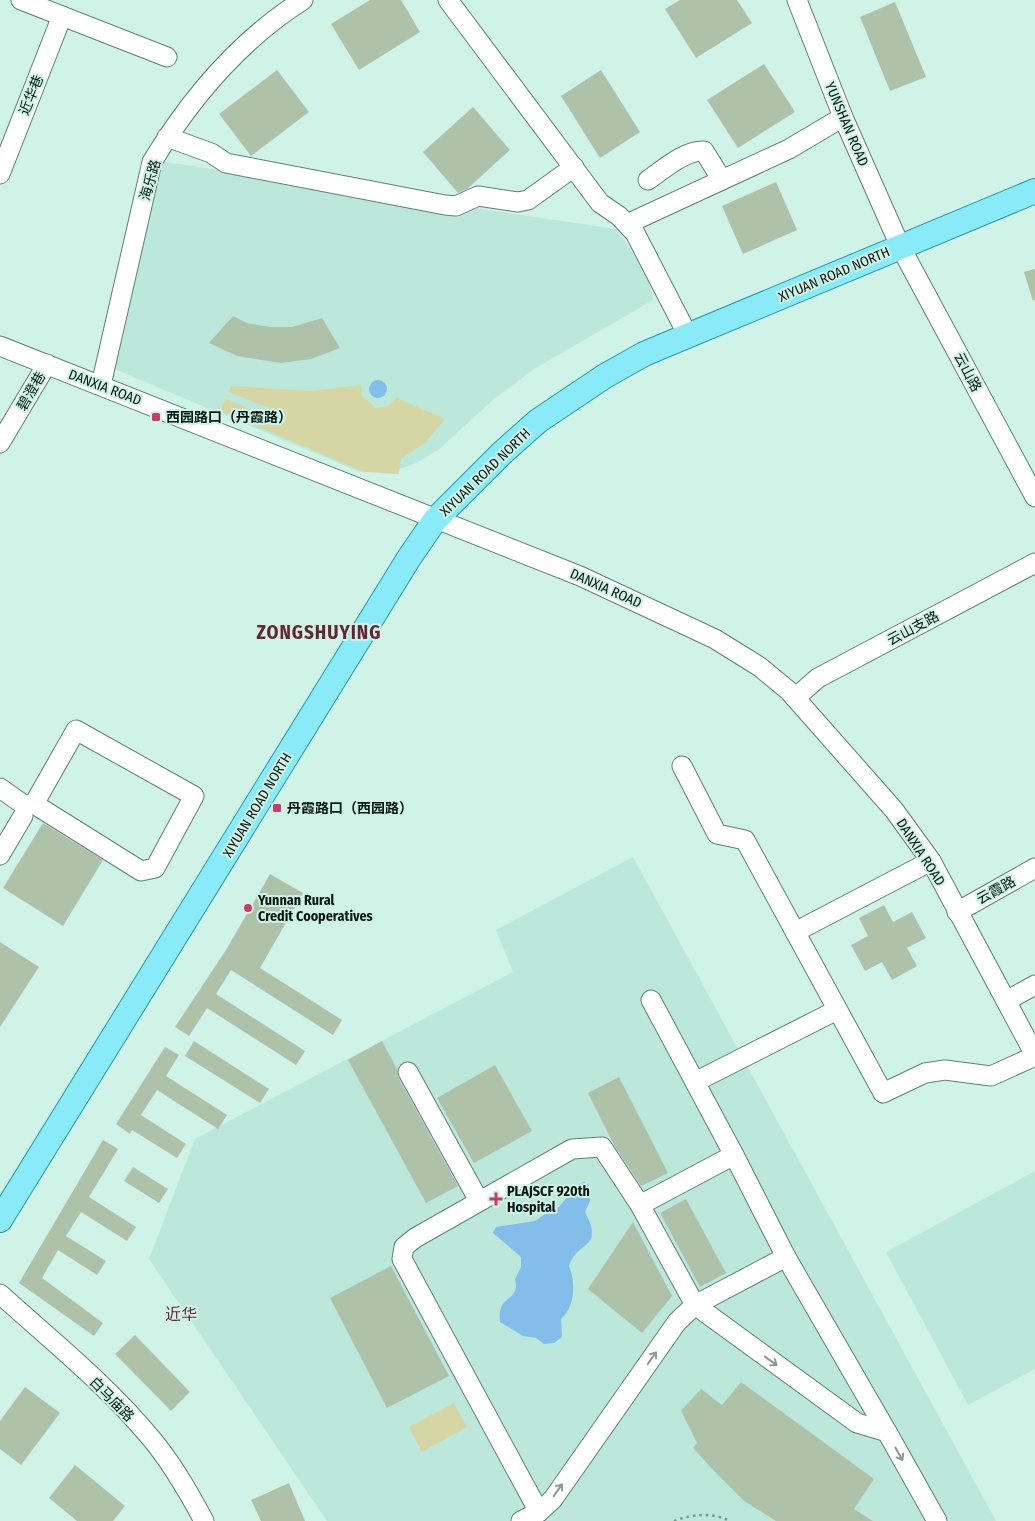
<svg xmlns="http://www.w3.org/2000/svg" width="1035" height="1521" font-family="'Fira Sans Condensed','Noto Sans SC',sans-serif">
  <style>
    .built { fill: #bbe8da }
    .green { fill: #d6d5a4 }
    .water { fill: #82bee9 }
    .building { fill: #aec2aa }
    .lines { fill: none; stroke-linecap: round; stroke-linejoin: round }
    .minor-casing { stroke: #5f8075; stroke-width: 21 }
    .major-casing { stroke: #2999a4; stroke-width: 26 }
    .path { stroke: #7a958c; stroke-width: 2.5; stroke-dasharray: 2.5 4; stroke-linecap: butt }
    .minor { stroke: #fff; stroke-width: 19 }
    .major { stroke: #89ebf7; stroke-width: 24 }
    .oneway { stroke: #919795 }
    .poi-dot { fill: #c93b69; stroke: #cff3e7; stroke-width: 2 }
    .labels { text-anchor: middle; stroke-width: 4; stroke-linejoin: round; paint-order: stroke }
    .street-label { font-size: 14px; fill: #0a1814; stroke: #cff3e7 }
    .poi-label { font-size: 14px; font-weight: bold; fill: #0a1814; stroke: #cff3e7; text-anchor: start }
    .quarter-label { font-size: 16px; fill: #682338; stroke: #cff3e7 }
    .district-label { font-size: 19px; font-weight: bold; letter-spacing: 1px; fill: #682338; stroke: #cff3e7 }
  </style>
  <rect width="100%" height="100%" fill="#cff3e7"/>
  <g class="built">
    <path d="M159,161L616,229L650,278L653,300L534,369L494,399L438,450L414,464L390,472H360L112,368Z"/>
    <path d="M633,857L996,1521H327L149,1259L195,1139L513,972L496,930Z"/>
    <path d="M1035,1171V1369L968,1405L886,1252Z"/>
  </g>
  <g class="green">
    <path d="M361,385L362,396L376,408L387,406L397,398L445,419L426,442L401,459L399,474L364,472L221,411L225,399L284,423L287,415L229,392L231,386L311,391Z"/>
    <path d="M454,1403L467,1427L422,1452L409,1427Z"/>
  </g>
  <g class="water">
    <circle cx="378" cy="389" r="9"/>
    <path d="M584,1182L589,1185L590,1201L585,1212C605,1250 577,1240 569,1266C576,1282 575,1307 561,1319L562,1337L554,1343L544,1344L536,1338L523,1336L500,1322C496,1293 521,1303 515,1279L521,1267V1257L493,1233L496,1227L535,1221L545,1214L556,1210L577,1186Z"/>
  </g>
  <g class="building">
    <path d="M370,0H401L420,32L359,70L331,24Z"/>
    <path d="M680,0H737L752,23L696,58L665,9Z"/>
    <path d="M895,2L926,77L890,91L860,17Z"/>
    <path d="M764,64L795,112L738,148L707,100Z"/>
    <path d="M277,70L309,112L251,156L219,114Z"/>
    <path d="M601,70L640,132L600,158L561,96Z"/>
    <path d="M473,107L510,150L467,189L458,193L423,152Z"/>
    <path d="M776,182L797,230L743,254L722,206Z"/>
    <path d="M1035,269V300L1033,301L1024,272Z"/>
    <path d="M233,316L247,323L270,327H292L322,318L340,348L311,359L281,363L237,356L209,343Z"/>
    <path d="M43,823L103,860L63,926L3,888Z"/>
    <path d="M270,874L303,893L260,968L342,1020L333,1035L231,970L216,994L305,1051L296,1065L207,1008L189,1036L175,1027L226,950Z"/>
    <path d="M884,905L893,922L912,912L926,938L907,948L917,966L892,980L882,962L865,971L851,945L868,936L859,918Z"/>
    <path d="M0,942L39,967L0,1027Z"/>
    <path d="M194,1041L269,1089L260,1103L185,1056Z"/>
    <path d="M382,1041L397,1069L398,1077L458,1186L426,1203L348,1060Z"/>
    <path d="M165,1047L179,1055L166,1076L227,1115L218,1129L157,1090L141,1115L186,1144L177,1158L132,1130L130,1134L116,1124Z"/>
    <path d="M495,1065L532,1131L474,1163L437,1098Z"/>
    <path d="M619,1077L668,1173L641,1186L614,1145L588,1093Z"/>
    <path d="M103,1140L118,1149L89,1197L136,1227L127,1241L81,1212L66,1236L106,1261L97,1275L58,1250L42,1278L103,1323L94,1336L19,1283Z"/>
    <path d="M133,1167L168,1189L159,1203L124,1181Z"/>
    <path d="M686,1199L726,1273L700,1287L660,1213Z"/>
    <path d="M633,1222L672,1296L642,1333L588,1289Z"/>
    <path d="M391,1266L449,1376L387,1408L330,1298Z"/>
    <path d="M135,1335L190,1392L171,1411L115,1354Z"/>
    <path d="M741,1382L874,1479L854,1509L873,1521H776L744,1501L716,1473L693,1448L697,1443L681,1411L701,1389L722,1405Z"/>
    <path d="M25,1387L60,1413L21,1465L0,1449V1421Z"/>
    <path d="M75,1465L125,1506L113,1521H77L49,1498Z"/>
    <path d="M289,1483L305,1521H261L251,1500Z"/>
  </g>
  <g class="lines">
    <defs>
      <g id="minor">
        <path d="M21,0L167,57"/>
        <path d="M448,0L600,203L619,216L635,233L682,324"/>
        <path d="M797,0L843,117L900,246L1035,497"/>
        <path d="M167,137L211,153L226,163L445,205L456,206L478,196L518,202L528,200L574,167"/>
        <path d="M0,174L62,16"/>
        <path d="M648,180C664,169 685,150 704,151L722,180"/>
        <path d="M627,224L789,149L843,117"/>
        <path d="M0,346L580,576L715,639L760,667L789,691L894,810L931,861L1035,1055"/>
        <path d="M101,385L152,162C190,99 240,40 303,0"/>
        <path d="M0,443L47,364"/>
        <path d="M795,698L818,678L1035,563"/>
        <path d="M682,766L717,834L745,840L883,1093L925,1073L945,1070L991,1076L1035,1056"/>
        <path d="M0,788L24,805L34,804L141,871L155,868L194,796L76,730L34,804"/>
        <path d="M0,855L23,816"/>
        <path d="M957,912L1035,868"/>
        <path d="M795,932L931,861"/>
        <path d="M651,1000L734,1155"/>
        <path d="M1006,1001L1035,985"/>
        <path d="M408,1072L479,1201"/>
        <path d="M695,1082L837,1010"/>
        <path d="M640,1205L734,1155L786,1257"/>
        <path d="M0,1294C51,1340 106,1384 150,1437C172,1463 188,1491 204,1521"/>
        <path d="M539,1512L402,1259L404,1247L415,1238L572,1149L602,1147L640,1205L695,1305L786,1257L887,1432"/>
        <path d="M521,1521L539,1512L553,1499L677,1322L695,1305L857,1423L887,1432L937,1521"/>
      </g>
      <path id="major" d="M0,1220L409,558L435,520L502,453L538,421L605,376L644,354L687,336L1035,191"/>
    </defs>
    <use href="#minor" class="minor-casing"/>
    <use href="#major" class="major-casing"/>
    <path class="path" d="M674,1521C693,1514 711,1512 730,1521"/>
    <use href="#minor" class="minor"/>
    <use href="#major" class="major"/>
  </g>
  <defs><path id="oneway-shaft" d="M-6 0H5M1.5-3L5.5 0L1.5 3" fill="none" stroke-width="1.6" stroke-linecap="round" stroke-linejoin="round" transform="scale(1.25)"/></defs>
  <g class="oneway">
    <use href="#oneway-shaft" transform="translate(652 1358) rotate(-55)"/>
    <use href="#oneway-shaft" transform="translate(771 1361) rotate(36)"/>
    <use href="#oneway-shaft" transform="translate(899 1454) rotate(61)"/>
    <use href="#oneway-shaft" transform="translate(558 1490) rotate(-55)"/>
  </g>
  <g class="poi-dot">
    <rect x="151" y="412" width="10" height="10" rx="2.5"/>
    <rect x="272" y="803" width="10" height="10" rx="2.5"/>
    <circle cx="248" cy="908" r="5"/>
    <path d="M493.5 1191.5h5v5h5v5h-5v5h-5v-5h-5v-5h5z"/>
  </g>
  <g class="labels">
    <g class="street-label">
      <text transform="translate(31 95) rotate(-68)" y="5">近华巷</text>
      <text transform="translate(847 124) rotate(67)" y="5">YUNSHAN ROAD</text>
      <text transform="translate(150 180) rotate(-74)" y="5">海乐路</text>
      <text transform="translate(834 274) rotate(-23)" y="5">XIYUAN ROAD NORTH</text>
      <text transform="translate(968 372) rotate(62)" y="5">云山路</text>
      <text transform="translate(105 387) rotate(21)" y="5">DANXIA ROAD</text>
      <text transform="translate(31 391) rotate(-60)" y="5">碧澄巷</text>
      <text transform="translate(485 472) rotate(-44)" y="5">XIYUAN ROAD NORTH</text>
      <text transform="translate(606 588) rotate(24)" y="5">DANXIA ROAD</text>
      <text transform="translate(913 628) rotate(-28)" y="5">云山支路</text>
      <text transform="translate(257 805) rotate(-59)" y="5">XIYUAN ROAD NORTH</text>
      <text transform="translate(921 852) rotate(57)" y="5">DANXIA ROAD</text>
      <text transform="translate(996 890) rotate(-29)" y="5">云霞路</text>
      <text transform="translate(112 1399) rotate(45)" y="5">白马庙路</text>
    </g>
    <g class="poi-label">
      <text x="166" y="422">西园路口（丹霞路）</text>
      <text x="287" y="813">丹霞路口（西园路）</text>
      <text x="258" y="905">Yunnan Rural<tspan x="258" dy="16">Credit Cooperatives</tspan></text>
      <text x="507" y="1196">PLAJSCF 920th<tspan x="507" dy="16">Hospital</tspan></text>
    </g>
    <g class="quarter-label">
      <text x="181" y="1320">近华</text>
    </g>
    <g class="district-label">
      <text x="319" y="639">ZONGSHUYING</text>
    </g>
  </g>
</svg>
